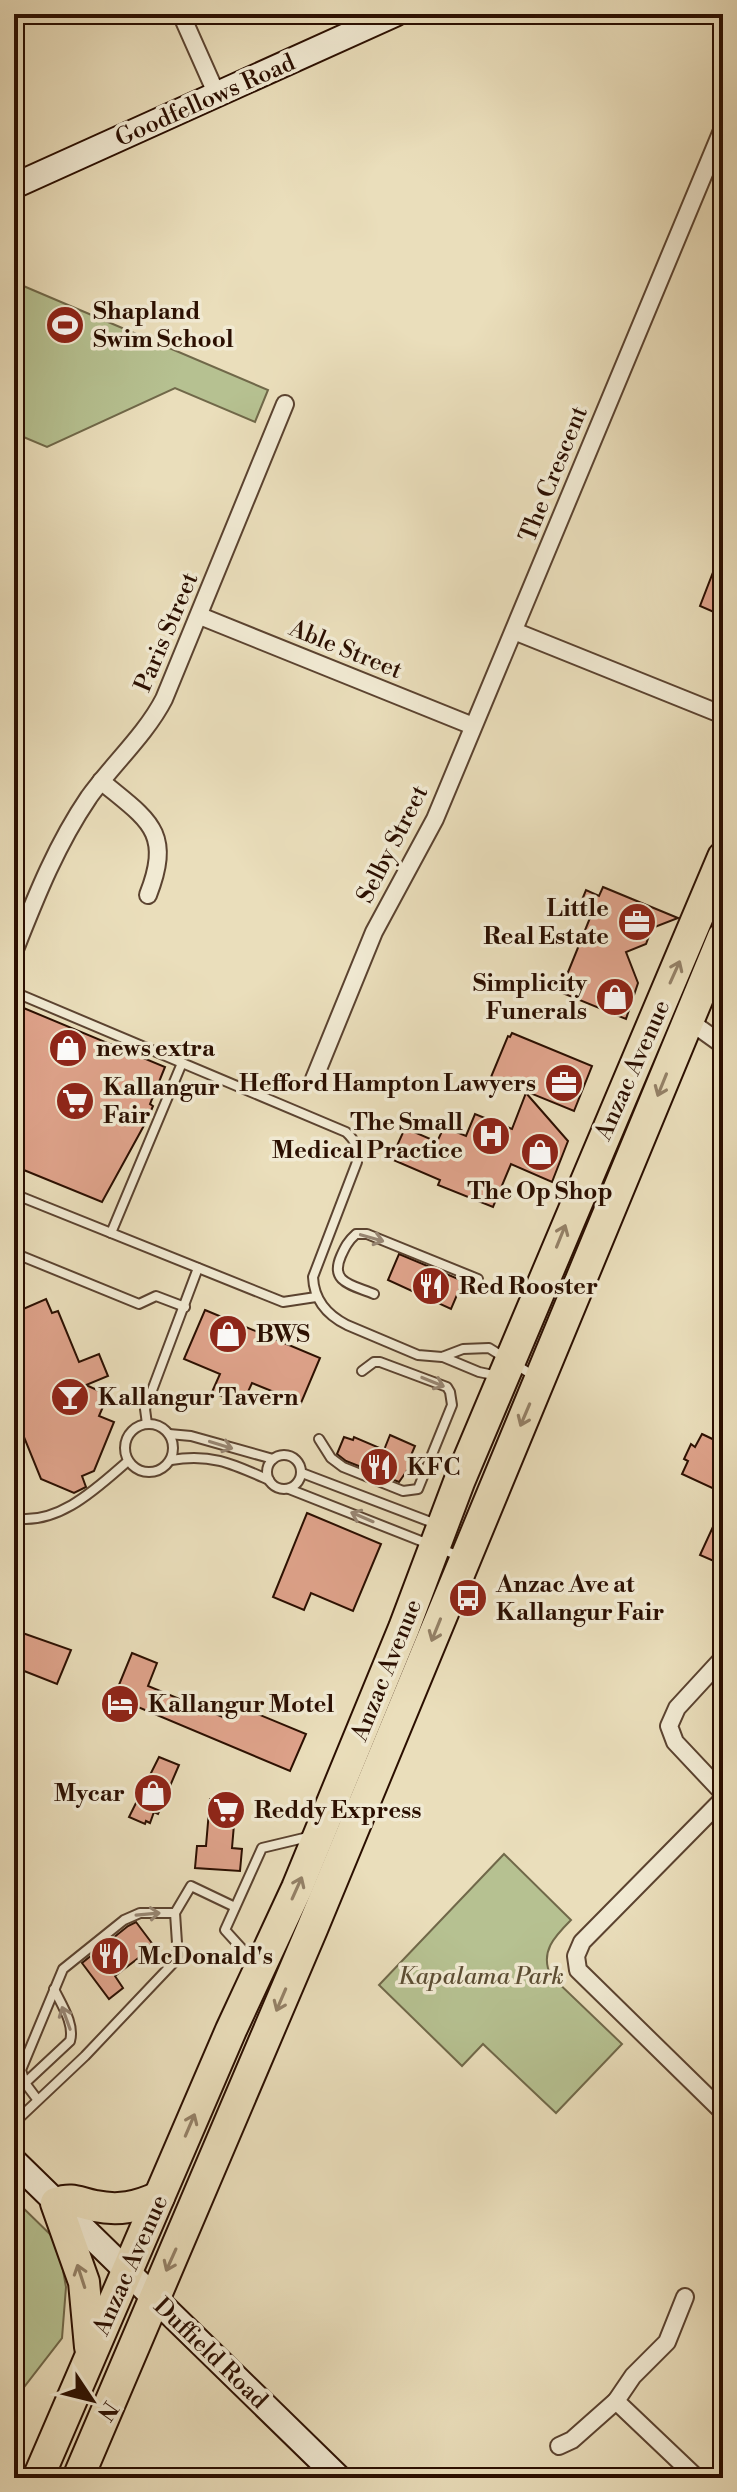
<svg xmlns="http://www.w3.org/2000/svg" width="737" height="2492" font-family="'Libre Bodoni',serif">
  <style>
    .green { fill: #b6c191; stroke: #706849; stroke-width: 2 }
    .building { fill: #dfa38b; stroke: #2b0f01; stroke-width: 2 }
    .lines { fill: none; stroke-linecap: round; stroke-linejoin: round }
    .lane-casing { stroke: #5b4330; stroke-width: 12 }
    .street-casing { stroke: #5b4330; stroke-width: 20 }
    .secondary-casing { stroke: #2b0f01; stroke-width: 28 }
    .highway-casing { stroke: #2b0f01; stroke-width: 34 }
    .lane { stroke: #f1ead3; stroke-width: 8 }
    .street { stroke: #f1ead3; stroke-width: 16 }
    .secondary { stroke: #f1ead3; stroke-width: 24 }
    .highway { stroke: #eadebb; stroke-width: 30 }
    .oneway { stroke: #948167 }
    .oneway2 { stroke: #988774 }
    .labels { text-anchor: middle; stroke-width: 7; stroke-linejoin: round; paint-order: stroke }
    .street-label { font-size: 24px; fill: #2b0f01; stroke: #f1ead3 }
    .poi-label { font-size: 24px; font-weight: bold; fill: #2b0f01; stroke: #f1ead3; text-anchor: start }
    .park-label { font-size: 24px; font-style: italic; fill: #5c4d33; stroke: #f1ead3 }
  </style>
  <rect width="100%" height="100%" fill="#eadebb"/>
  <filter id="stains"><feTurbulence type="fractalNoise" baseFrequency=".0025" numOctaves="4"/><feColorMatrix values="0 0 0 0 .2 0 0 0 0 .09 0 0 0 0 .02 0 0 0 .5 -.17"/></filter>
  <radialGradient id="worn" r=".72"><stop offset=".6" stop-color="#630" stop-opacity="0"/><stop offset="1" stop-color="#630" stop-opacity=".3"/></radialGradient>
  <g class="green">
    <path d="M14,282L268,390L255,422L175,388L47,447L14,433Z"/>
    <path d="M504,1854L571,1920C555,1936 539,1952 551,1976L622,2044L556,2113L483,2044L462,2066L379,1985Z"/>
    <path d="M14,2199L58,2242L66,2287L62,2338L14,2400Z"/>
  </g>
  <g class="building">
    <path d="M722,549H723V616L700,606Z"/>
    <path d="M603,887L678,918L652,928L646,944L626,952L638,983L626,1019L560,992L590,918L577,912L586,890L599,896Z"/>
    <path d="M14,1004L165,1067L150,1104L153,1106L147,1120L102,1202L14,1166Z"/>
    <path d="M512,1033L592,1066L574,1111L491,1077L508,1036L510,1037Z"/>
    <path d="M526,1093L568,1141L552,1182L511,1164L493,1207L438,1185L440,1180L391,1159L405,1128L437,1142L444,1127L466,1136L475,1114L512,1129Z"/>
    <path d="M399,1254L463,1281L451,1309L388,1280Z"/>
    <path d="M46,1299L52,1313L58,1311L79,1362L99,1354L108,1376L86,1385L108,1395L99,1416L114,1422L94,1471L82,1476L86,1487L74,1493L41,1479L24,1437L14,1460V1394L24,1376L14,1351V1313Z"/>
    <path d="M205,1310L320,1358L301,1403L252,1383L242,1405L212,1392L220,1374L184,1359Z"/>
    <path d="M702,1434L723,1444V1493L682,1474L688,1461L684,1459L691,1444L695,1447Z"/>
    <path d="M390,1435L415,1446L409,1460L413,1462L399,1482L346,1461L337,1454L344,1437L353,1440L354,1437L384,1450Z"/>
    <path d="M723,1505V1565L700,1555Z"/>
    <path d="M307,1513L381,1544L353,1611L311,1593L304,1610L273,1597Z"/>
    <path d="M14,1630L71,1650L57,1684L14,1667Z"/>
    <path d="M132,1653L157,1663L148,1686L225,1718L231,1703L306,1734L290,1771L114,1697Z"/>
    <path d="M159,1757L179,1765L158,1814L154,1812L150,1823L146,1821L145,1824L129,1817Z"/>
    <path d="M210,1799L236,1801L232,1848L242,1849L240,1871L195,1868L197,1846H206Z"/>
    <path d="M136,1922L154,1946L115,1976L123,1988L109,1999L82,1963L128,1926Z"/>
  </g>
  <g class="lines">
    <defs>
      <g id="lane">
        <path d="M14,992L346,1132C356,1141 358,1148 357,1162L313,1277C314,1300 327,1315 347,1325L418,1355L442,1357L463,1349L489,1348L534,1376"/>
        <path d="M14,1194L283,1302L316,1297"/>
        <path d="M111,1233L182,1063"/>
        <path d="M14,1253L139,1304L156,1296L185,1307"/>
        <path d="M374,1294C353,1285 329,1283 341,1256C345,1247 348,1241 356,1234H367L478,1279"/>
        <path d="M443,1357L479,1372L498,1376"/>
        <circle cx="149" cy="1448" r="24"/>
        <path d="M147,1424L145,1409L198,1268"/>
        <path d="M169,1434L191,1436L273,1459"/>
        <path d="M319,1439L331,1458L343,1467L403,1491L418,1489L452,1405L450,1392L447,1387L380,1362H374L362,1371"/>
        <circle cx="284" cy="1472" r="17"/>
        <path d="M171,1460C211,1453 233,1464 269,1480"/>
        <path d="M302,1473L436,1524"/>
        <path d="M289,1489L459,1556"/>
        <path d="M14,1518C58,1526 97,1488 128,1461"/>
        <path d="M255,1963L225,1930L262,1848L308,1837"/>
        <path d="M25,2083L70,2041C75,2024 61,2004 54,1989"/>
        <path d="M37,2099L25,2083L21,2070L63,1969L124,1920L140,1913H175"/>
        <path d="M14,2123L85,2056L178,1958L175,1913L191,1886L235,1907"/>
      </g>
      <g id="street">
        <path d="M181,14L217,95"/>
        <path d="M200,616L473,726"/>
        <path d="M514,631L723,715"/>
        <path d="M101,781C148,820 173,831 148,895"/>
        <path d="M16,947C37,894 57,844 89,797C112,765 146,734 164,699L285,404"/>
        <path d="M688,1020L723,1045"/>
        <path d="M314,1079L374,932L435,819L723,128"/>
        <path d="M723,1658L677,1708L669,1726L675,1742L723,1793"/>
        <path d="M723,1799L582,1942L576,1956L578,1970L723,2112"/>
        <path d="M685,2297L667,2342L633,2376L616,2401L697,2478"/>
        <path d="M559,2446L572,2440L616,2401"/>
      </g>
      <g id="secondary">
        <path d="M14,186L395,14"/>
        <path d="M14,2161L339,2478"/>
      </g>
      <g id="highway">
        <path d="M90,2347L84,2282L56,2203C74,2197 78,2203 95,2206C119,2211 137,2207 159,2197"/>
        <path d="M38,2478L231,2030L297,1888L404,1628L459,1482L723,857"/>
        <path d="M78,2478L312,1929L723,937"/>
      </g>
    </defs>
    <use href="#lane" class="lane-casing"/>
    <use href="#street" class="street-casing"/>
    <use href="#secondary" class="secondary-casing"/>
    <use href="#highway" class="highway-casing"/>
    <use href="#lane" class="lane"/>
    <use href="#street" class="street"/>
    <use href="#secondary" class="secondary"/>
    <use href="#highway" class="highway"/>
  </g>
  <defs><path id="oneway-shaft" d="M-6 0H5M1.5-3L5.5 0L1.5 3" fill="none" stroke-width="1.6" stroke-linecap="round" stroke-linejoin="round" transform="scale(2)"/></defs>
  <g class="oneway">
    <use href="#oneway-shaft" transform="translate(675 972) rotate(-66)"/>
    <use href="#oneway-shaft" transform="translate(662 1085) rotate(112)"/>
    <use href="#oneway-shaft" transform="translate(561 1236) rotate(-68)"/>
    <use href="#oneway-shaft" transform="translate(525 1415) rotate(113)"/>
    <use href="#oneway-shaft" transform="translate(436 1630) rotate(112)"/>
    <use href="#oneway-shaft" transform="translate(297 1888) rotate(-66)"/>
    <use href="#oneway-shaft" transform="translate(281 2000) rotate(113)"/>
    <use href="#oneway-shaft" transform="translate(190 2125) rotate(-67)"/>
    <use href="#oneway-shaft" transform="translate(171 2260) rotate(114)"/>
    <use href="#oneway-shaft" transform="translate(81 2276) rotate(-108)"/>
  </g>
  <g class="oneway2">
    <use href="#oneway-shaft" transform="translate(372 1238) rotate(16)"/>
    <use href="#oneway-shaft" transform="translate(433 1382) rotate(22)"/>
    <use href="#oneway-shaft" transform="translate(221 1445) rotate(17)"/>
    <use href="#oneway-shaft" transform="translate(362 1517) rotate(-157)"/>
    <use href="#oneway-shaft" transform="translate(148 1914) rotate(-5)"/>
    <use href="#oneway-shaft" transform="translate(66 2018) rotate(-110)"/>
  </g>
  <defs>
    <symbol id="stadium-disc" viewBox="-11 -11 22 22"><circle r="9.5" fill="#8f2418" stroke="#f1ead3"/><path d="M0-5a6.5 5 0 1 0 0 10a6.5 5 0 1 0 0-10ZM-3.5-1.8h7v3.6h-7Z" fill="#fff"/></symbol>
    <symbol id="office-disc" viewBox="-11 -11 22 22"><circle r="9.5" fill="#8f2418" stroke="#f1ead3"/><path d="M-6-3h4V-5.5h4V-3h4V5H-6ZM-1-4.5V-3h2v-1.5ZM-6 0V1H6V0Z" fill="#fff"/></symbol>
    <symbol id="shop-disc" viewBox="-11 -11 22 22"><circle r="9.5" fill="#8f2418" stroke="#f1ead3"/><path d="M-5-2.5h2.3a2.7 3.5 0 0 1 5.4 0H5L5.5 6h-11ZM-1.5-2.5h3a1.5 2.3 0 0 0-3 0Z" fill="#fff"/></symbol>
    <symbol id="supermarket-disc" viewBox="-11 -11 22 22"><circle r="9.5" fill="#8f2418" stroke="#f1ead3"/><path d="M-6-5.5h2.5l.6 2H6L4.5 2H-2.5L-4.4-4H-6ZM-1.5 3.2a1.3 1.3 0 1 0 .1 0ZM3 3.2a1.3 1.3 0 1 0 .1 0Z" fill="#fff"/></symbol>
    <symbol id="hospital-disc" viewBox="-11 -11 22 22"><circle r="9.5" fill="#8f2418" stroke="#f1ead3"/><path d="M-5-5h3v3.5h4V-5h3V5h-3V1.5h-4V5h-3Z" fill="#fff"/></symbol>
    <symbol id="restaurant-disc" viewBox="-11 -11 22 22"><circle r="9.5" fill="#8f2418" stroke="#f1ead3"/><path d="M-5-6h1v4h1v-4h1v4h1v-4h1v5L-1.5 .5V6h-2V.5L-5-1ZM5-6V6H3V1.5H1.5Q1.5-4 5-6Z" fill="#fff"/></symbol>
    <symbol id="bar-disc" viewBox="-11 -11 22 22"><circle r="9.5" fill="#8f2418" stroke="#f1ead3"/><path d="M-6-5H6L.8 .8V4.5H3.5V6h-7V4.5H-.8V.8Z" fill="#fff"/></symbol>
    <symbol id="bus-disc" viewBox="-11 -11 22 22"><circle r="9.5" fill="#8f2418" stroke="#f1ead3"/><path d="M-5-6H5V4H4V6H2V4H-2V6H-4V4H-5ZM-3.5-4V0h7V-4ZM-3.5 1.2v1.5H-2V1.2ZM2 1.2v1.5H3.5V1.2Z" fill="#fff"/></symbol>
    <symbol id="hotel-disc" viewBox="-11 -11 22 22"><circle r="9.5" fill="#8f2418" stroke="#f1ead3"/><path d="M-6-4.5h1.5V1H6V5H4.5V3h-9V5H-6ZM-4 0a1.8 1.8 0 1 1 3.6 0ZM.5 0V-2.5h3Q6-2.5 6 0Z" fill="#fff"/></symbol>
  </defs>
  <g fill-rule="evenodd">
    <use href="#stadium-disc" x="43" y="303" width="44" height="44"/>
    <use href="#office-disc" x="615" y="900" width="44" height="44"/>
    <use href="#shop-disc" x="593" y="975" width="44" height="44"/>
    <use href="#shop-disc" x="46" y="1026" width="44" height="44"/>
    <use href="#office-disc" x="542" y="1061" width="44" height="44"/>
    <use href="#supermarket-disc" x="53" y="1079" width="44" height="44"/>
    <use href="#hospital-disc" x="469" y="1114" width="44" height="44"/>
    <use href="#shop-disc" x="518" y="1130" width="44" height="44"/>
    <use href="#restaurant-disc" x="409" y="1264" width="44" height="44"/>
    <use href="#shop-disc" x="206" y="1312" width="44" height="44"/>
    <use href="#bar-disc" x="48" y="1375" width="44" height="44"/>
    <use href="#restaurant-disc" x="357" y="1445" width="44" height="44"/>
    <use href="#bus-disc" x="446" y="1576" width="44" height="44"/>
    <use href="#hotel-disc" x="98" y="1682" width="44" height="44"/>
    <use href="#shop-disc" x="131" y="1771" width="44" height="44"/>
    <use href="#supermarket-disc" x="204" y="1788" width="44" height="44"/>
    <use href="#restaurant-disc" x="88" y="1934" width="44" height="44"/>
  </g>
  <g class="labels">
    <g class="street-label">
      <text transform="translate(205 100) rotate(-24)" y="8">Goodfellows Road</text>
      <text transform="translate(553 474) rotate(-68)" y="8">The Crescent</text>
      <text transform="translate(166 632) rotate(-67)" y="8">Paris Street</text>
      <text transform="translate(346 649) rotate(22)" y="8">Able Street</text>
      <text transform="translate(392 844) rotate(-63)" y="8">Selby Street</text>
      <text transform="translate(632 1070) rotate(-66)" y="8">Anzac Avenue</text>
      <text transform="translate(386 1670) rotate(-68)" y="8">Anzac Avenue</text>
      <text transform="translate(130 2265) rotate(-66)" y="8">Anzac Avenue</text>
      <text transform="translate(211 2353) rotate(44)" y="8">Duffield Road</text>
    </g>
    <g class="poi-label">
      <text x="93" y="319">Shapland<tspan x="93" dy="28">Swim School</tspan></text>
      <text x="609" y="916" text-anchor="end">Little<tspan x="609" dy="28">Real Estate</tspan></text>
      <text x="587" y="991" text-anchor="end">Simplicity<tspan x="587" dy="28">Funerals</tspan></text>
      <text x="96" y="1056">news extra</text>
      <text x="536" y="1091" text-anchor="end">Hefford Hampton Lawyers</text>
      <text x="103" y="1095">Kallangur<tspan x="103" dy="28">Fair</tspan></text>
      <text x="463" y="1130" text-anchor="end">The Small<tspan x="463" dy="28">Medical Practice</tspan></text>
      <text x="540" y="1199" text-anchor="middle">The Op Shop</text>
      <text x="459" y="1294">Red Rooster</text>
      <text x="256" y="1342">BWS</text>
      <text x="98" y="1405">Kallangur Tavern</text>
      <text x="407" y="1475">KFC</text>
      <text x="496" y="1592">Anzac Ave at<tspan x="496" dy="28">Kallangur Fair</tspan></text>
      <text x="148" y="1712">Kallangur Motel</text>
      <text x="125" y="1801" text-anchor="end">Mycar</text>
      <text x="254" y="1818">Reddy Express</text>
      <text x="138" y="1964">McDonald's</text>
    </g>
    <g class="park-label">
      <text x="481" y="1984">Kapalama Park</text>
    </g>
  </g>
  <rect width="737" height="2492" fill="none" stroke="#eadebb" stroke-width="48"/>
  <rect x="16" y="16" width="705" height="2460" fill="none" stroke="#2b0f01" stroke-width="4"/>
  <rect x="24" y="24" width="689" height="2444" fill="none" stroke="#2b0f01" stroke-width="2"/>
  <g transform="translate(92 2400) rotate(125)" stroke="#f1ead3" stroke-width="6" paint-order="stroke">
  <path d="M0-6L14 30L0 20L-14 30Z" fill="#2b0f01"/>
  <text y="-12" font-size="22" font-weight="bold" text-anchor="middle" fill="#2b0f01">N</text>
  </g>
  <rect width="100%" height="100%" filter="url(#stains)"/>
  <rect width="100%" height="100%" fill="url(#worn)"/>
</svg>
